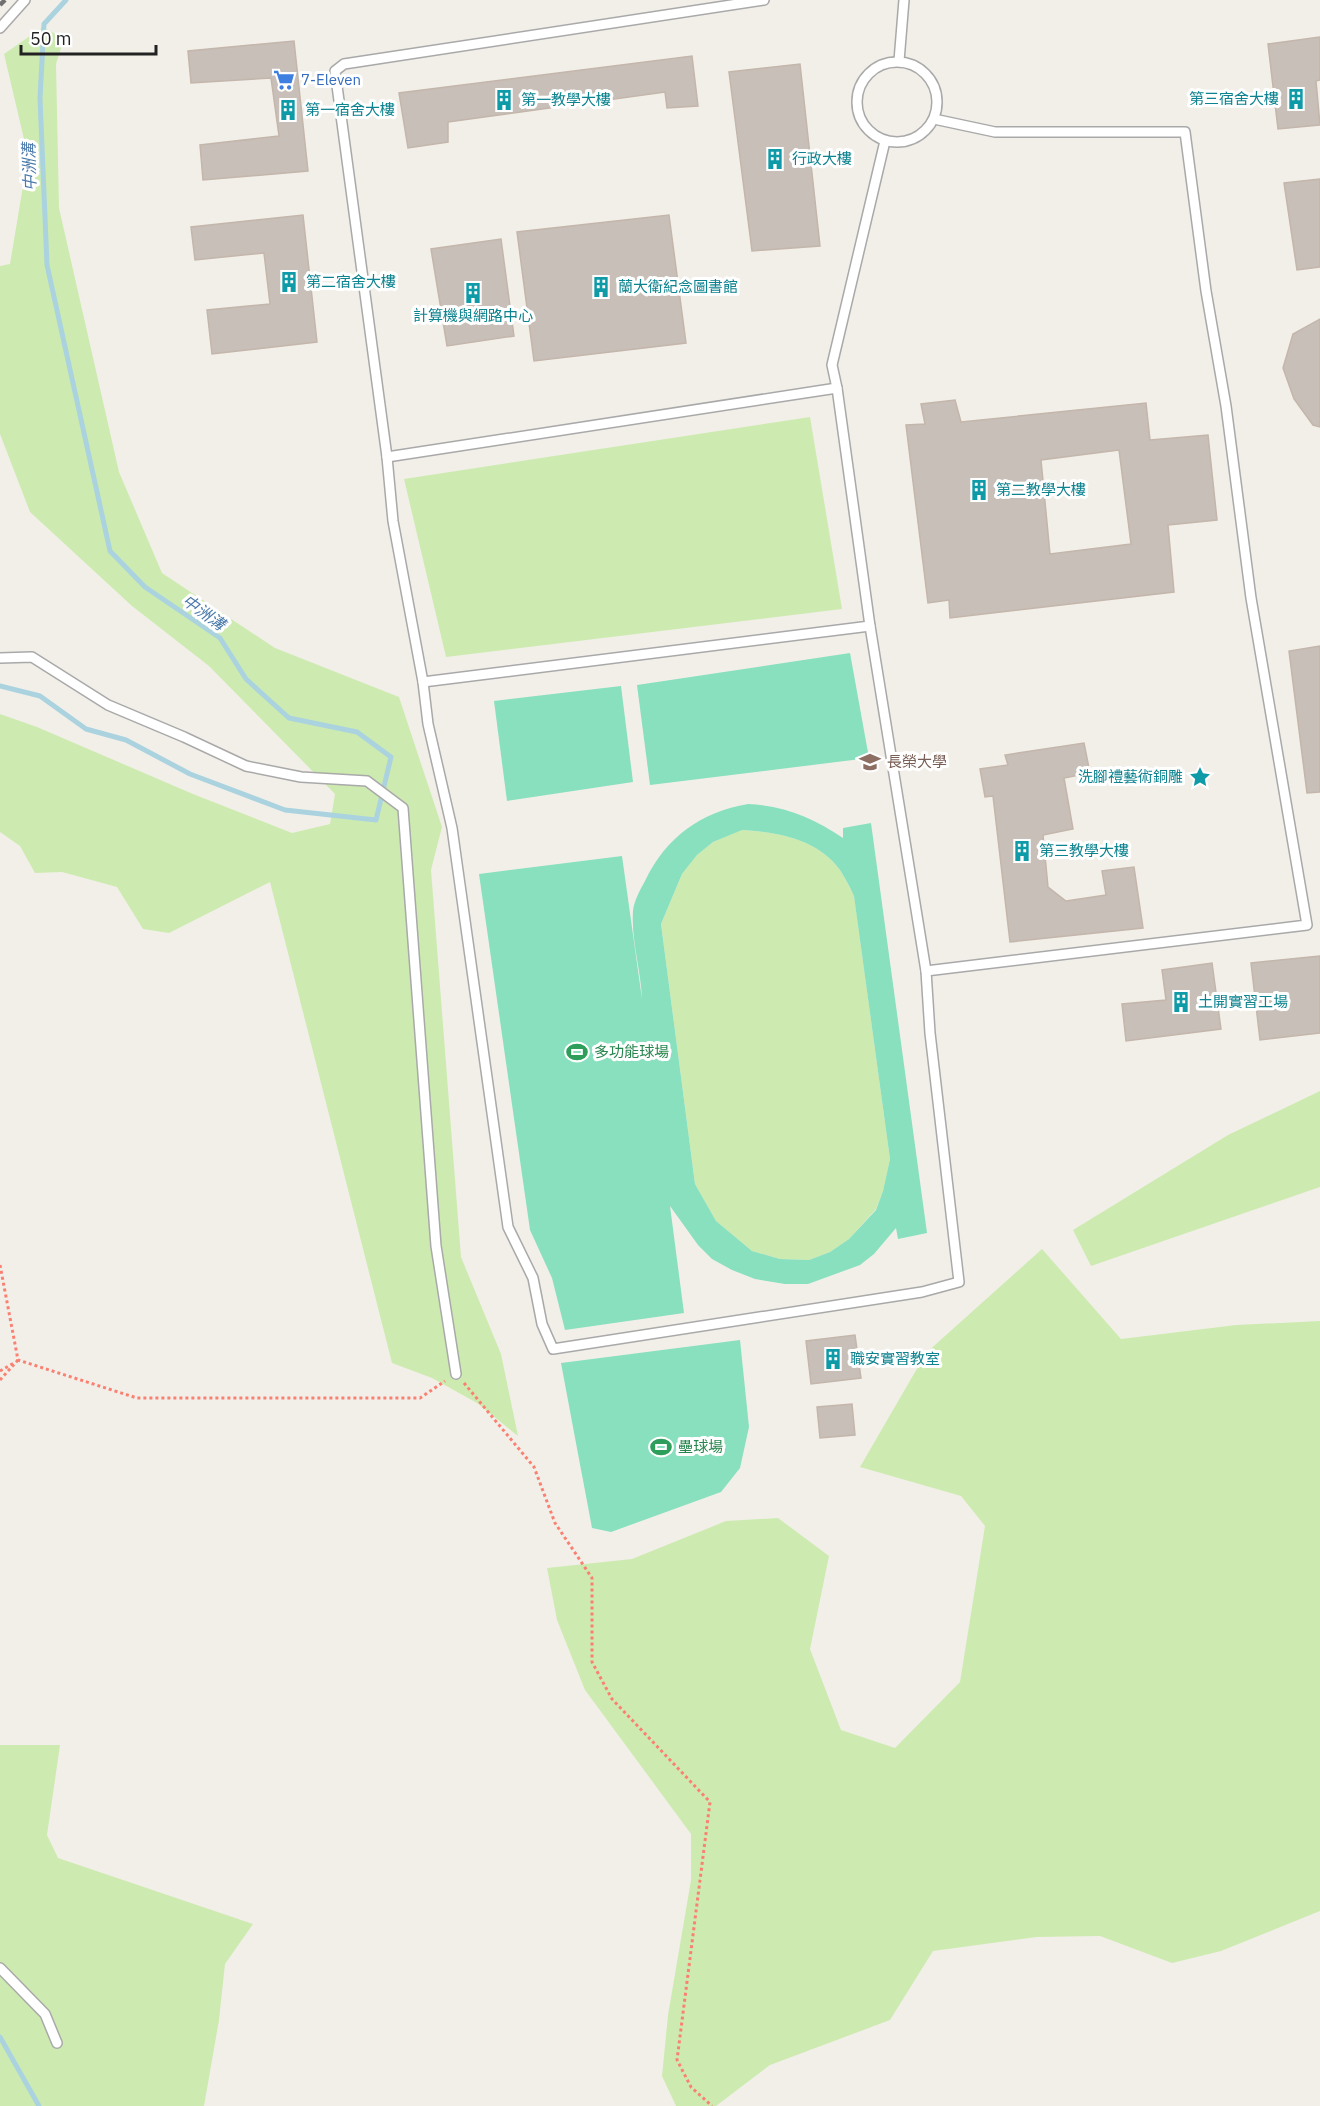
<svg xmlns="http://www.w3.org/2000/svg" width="1320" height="2106" font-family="'IBM Plex Sans','Noto Sans TC',sans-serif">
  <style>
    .grass { fill: #cdebb0 }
    .pitch { fill: #88e0be; fill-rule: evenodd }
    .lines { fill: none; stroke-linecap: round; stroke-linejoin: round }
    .stream { stroke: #aad3df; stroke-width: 5 }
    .building { fill: #c7bfb8; stroke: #c4b6ab; stroke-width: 1.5; fill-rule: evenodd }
    .lane-casing { stroke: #a9a9a9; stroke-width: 12 }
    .path { stroke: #fa8072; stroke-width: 3; stroke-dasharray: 3 3; stroke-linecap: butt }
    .lane { stroke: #fff; stroke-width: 9 }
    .rail { stroke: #707070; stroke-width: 4.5; stroke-dasharray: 12 12; stroke-linecap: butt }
    .labels { text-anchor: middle; stroke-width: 6; stroke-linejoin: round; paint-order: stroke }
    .shop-label { font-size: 15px; fill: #366cbe; stroke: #fff; text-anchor: start }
    .culture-label { font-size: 15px; fill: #0d838f; stroke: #fff; text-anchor: start }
    .education-label { font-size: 15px; fill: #785e54; stroke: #fff; text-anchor: start }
    .leisure-label { font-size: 15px; fill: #27864d; stroke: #fff; text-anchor: start }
    .water-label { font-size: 16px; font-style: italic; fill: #4a7aab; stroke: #fff }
  </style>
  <rect width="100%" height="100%" fill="#f2efe9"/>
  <g class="grass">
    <path d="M43,27L64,39L56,64L59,208L119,472L162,573L275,648L399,697L442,827L431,870L461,1257L501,1354L518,1436L477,1403L432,1378L392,1363L270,882L169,933L143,929L117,887L62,872L35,873L20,846L0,832V714L37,727L193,794L292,833L330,824L335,794L209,666L132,606L30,512L0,434V266L10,264L28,156L4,54Z"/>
    <path d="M810,417L842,609L446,657L404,479Z"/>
    <path d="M741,830C777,832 818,839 840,870C845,878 849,887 854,895L890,1159L883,1191L876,1209L849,1239L830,1252L809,1260L780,1259L752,1251L716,1221L695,1184L661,924L682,874L697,855L713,842Z"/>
    <path d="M1320,1091V1187L1091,1266L1073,1230L1228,1135Z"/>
    <path d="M1042,1249L1121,1339L1236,1325L1320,1321V1911L1221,1951L1172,1963L1100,1936L1037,1937L933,1951L890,2020L770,2065L716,2106H676L662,2076L668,2015L691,1880V1834L585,1690L557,1620L547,1568L632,1559L726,1521L778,1518L829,1556L810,1649L841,1730L895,1748L960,1682L985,1526L961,1496L860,1467L926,1353Z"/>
    <path d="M0,1745H60L47,1835L58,1858L253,1924L225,1964L219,2020L204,2106H0Z"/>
  </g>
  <g class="pitch">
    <path d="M850,653L869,758L650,785L637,685Z"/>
    <path d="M621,686L633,782L507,801L494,701Z"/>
    <path d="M748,804C785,806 813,818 843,838V828L871,823L927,1233L898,1239L896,1228L874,1254L860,1265L808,1284H785L755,1279L732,1270L712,1259L698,1245L670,1206L684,1313L565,1330L552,1278L530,1230L479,874L622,856L642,999C641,970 631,940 633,911C634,901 640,890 645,881C666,837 701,812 748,804ZM742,830C777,832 818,839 840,870C845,878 850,887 854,896L890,1159L883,1191L876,1210L849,1239L830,1252L809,1260L780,1259L752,1251L716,1221L695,1184L661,924L682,874L697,855L713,842Z"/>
    <path d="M740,1340L749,1427L740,1468L721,1492L611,1532L592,1528L561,1363Z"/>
  </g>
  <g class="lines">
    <g class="stream">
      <path d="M0,686L40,696L86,729L126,740L190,774L285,810L376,820L391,757L357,732L289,718L246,679L220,638L145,587L110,551L47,265L40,98L44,24L66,0"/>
      <path d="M0,2037L39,2106"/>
    </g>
  </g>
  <g class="building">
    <path d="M1320,37V80L1316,81L1320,125L1278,129L1268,44Z"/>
    <path d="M294,41L308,171L203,180L200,145L279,136L271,78L191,83L188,51Z"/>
    <path d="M692,56L698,106L667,108L665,92L448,122V142L408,148L399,93Z"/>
    <path d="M800,64L820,246L752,251L729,72Z"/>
    <path d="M1320,179V267L1297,270L1284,183Z"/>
    <path d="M303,215L317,342L212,354L207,310L270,304L264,253L195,260L191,227Z"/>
    <path d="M669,215L686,343L534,361L517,232Z"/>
    <path d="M501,239L514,336L447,346L431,249Z"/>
    <path d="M1320,319V427L1313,425L1294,399L1283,368L1293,334Z"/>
    <path d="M955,400L961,422L1146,403L1150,440L1208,435L1217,520L1168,525L1174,592L950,618L949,600L928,603L906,425L925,424L921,404ZM1119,450L1131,544L1050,554L1041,460Z"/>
    <path d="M1320,646V792L1307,793L1289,651Z"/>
    <path d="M1084,743L1090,773L1064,778L1073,829L1043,835L1048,887L1066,901L1106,895L1102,871L1134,867L1143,928L1010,942L993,796L985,797L980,769L1008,765L1005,755Z"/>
    <path d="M1320,956V1033L1260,1040L1251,963Z"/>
    <path d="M1212,963L1221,1029L1126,1041L1122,1004L1166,1000L1162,970Z"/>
    <path d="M855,1335L861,1378L811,1384L806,1341Z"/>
    <path d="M852,1404L855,1435L820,1438L817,1407Z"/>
  </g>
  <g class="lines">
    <defs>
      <g id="lane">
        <path d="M764,0L344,64L335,71L387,457L393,521L423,682L428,724L452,828L508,1227L533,1278L542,1324L553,1349L922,1292L959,1282L930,1033L926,971L870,626L837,388L832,365L885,141"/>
        <path d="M0,28L25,0"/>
        <path d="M899,61L904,0"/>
        <circle cx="897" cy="102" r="40"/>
        <path d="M387,457L837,388"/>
        <path d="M0,658L32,657L108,705L184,737L246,766L301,777L367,781L403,808L436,1246L456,1374"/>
        <path d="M423,682L870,626"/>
        <path d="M926,971L1307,925L1251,598L1226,406L1206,291L1185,132H995L934,119"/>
        <path d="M0,1968L45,2014L57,2043"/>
      </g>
    </defs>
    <use href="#lane" class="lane-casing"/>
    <g class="path">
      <path d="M0,1265L18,1360L137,1398H420L445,1381"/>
      <path d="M0,1371L14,1363"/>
      <path d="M0,1380L18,1360"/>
      <path d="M464,1383L534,1467L555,1523L592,1578V1662L612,1699L710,1802L677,2060L691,2087L712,2106"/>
    </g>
    <use href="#lane" class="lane"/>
    <path class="rail" d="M0,5L5,0"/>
  </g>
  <defs>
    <symbol id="supermarket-bare" viewBox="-9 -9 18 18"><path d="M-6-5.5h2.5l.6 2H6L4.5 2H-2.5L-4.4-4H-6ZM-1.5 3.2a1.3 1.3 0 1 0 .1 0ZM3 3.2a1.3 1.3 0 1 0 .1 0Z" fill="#3f7fe0" stroke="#fff" stroke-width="2.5" paint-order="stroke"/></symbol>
    <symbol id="building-bare" viewBox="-9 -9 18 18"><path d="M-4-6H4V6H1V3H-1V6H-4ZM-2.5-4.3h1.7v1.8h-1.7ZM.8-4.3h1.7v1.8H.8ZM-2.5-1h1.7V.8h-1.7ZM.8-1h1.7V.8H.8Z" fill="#0f9aa8" stroke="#fff" stroke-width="2.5" paint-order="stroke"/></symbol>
    <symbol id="university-bare" viewBox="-9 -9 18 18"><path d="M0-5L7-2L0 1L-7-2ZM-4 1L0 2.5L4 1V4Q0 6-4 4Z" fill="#8d6e63" stroke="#fff" stroke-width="2.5" paint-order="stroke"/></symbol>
    <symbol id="sight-bare" viewBox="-9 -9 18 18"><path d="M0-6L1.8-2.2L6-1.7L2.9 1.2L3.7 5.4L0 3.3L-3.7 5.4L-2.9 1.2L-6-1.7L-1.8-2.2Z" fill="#0f9aa8" stroke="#fff" stroke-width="2.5" paint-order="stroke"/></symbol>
    <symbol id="stadium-bare" viewBox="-9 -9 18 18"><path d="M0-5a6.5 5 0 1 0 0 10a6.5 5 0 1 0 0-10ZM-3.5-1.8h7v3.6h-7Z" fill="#2e9e5b" stroke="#fff" stroke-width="2.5" paint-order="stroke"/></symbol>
  </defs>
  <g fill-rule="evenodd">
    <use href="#supermarket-bare" x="269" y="65" width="30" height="30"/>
    <use href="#building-bare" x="1281" y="84" width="30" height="30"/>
    <use href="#building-bare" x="489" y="85" width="30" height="30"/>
    <use href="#building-bare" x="273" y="95" width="30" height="30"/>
    <use href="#building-bare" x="760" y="144" width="30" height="30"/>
    <use href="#building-bare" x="274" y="267" width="30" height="30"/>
    <use href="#building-bare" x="586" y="272" width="30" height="30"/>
    <use href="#building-bare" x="458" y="278" width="30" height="30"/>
    <use href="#building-bare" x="964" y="475" width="30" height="30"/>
    <use href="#university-bare" x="855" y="747" width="30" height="30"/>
    <use href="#sight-bare" x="1185" y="762" width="30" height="30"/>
    <use href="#building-bare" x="1007" y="836" width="30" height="30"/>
    <use href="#building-bare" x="1166" y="987" width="30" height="30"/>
    <use href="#stadium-bare" x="562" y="1037" width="30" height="30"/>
    <use href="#building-bare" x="818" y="1344" width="30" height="30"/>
    <use href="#stadium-bare" x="646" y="1432" width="30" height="30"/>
  </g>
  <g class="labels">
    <g class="shop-label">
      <text x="301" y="85">7-Eleven</text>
    </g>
    <g class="culture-label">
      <text x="1279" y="104" text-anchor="end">第三宿舍大樓</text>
      <text x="521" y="105">第一教學大樓</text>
      <text x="305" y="115">第一宿舍大樓</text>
      <text x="792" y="164">行政大樓</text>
      <text x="306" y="287">第二宿舍大樓</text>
      <text x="618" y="292">蘭大衛紀念圖書館</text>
      <text x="473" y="321" text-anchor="middle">計算機與網路中心</text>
      <text x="996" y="495">第二教學大樓</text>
      <text x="1183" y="782" text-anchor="end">洗腳禮藝術銅雕</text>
      <text x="1039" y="856">第三教學大樓</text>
      <text x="1198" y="1007">土開實習工場</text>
      <text x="850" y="1364">職安實習教室</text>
    </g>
    <g class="education-label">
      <text x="887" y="767">長榮大學</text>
    </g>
    <g class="leisure-label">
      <text x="594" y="1057">多功能球場</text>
      <text x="678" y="1452">壘球場</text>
    </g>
    <g class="water-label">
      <text transform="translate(29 167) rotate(-92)" y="6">中洲溝</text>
      <text transform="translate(204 612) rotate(36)" y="6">中洲溝</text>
    </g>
  </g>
  <path d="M21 45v9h135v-9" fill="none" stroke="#222222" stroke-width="3"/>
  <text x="30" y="45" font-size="18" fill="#222222" stroke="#ffffff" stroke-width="4.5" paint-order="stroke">50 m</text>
</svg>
